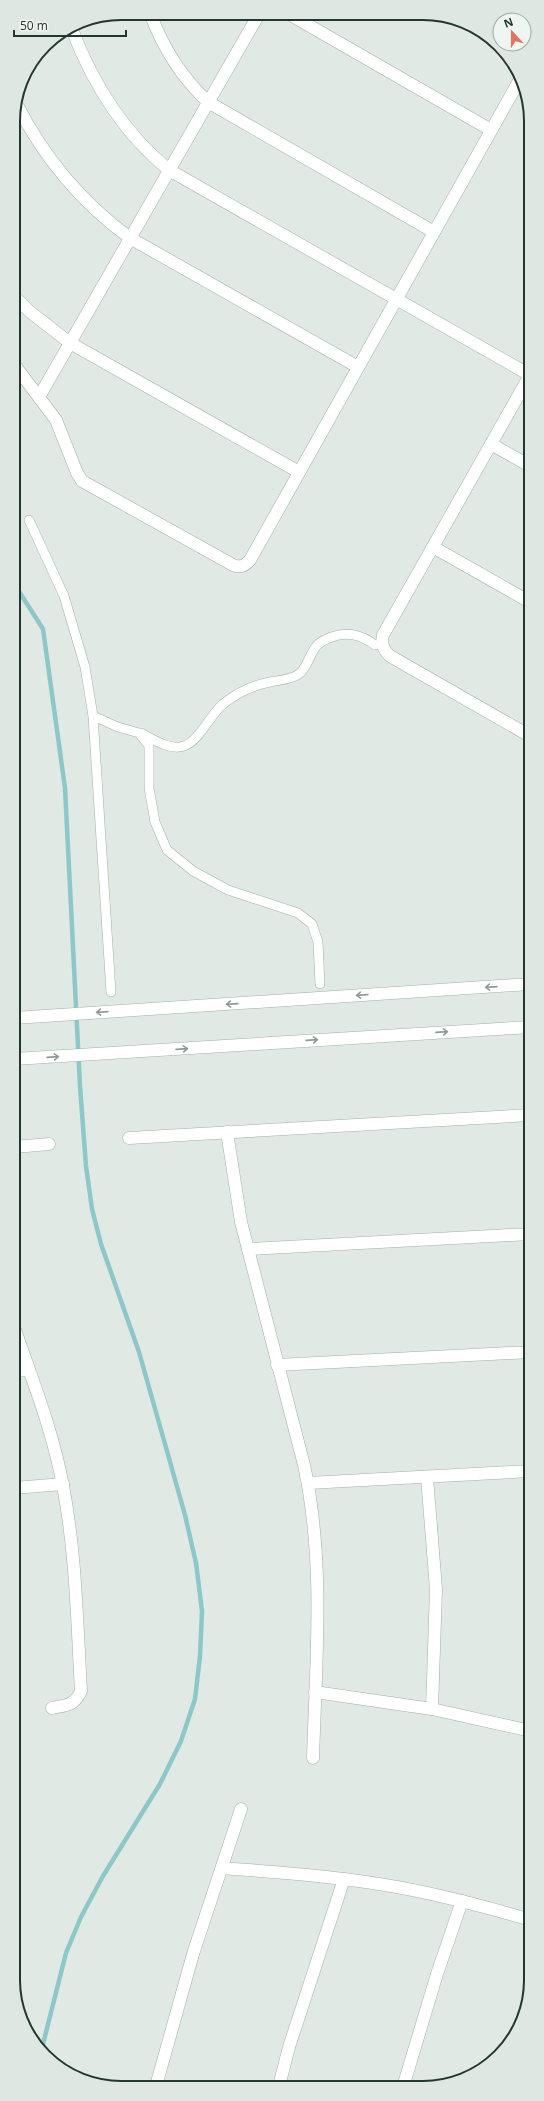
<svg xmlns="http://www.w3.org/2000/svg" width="544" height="2101" font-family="'Open Sans',sans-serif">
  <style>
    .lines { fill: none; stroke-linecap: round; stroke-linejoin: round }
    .stream { stroke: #8dc7c8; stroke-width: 4.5 }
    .service-casing { stroke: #a3b0a9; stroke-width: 10 }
    .minor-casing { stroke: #a3b0a9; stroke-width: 13 }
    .tertiary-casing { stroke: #a3b0a9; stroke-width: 13 }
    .service { stroke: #fff; stroke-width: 9 }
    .minor { stroke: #fff; stroke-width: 12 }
    .tertiary { stroke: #fff; stroke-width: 12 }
    .oneway { stroke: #909b97 }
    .rim { fill: none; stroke: #22372f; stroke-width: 2 }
  </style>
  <rect width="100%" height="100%" fill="#e0e9e3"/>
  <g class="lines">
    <path class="stream" d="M13,582L43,629L65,788L80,1086L86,1166L92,1209L101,1244L139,1352L185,1515L196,1563L202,1611L200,1656L195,1699L181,1741L160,1784L103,1876L81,1917L66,1953L41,2052"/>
    <defs>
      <g id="service">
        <path d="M29,520L64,596L85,667L93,716L111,992"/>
        <path d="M93,716L118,727L139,733L149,746V788L155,822L167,850L193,871L228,890L298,913L312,924L318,942L320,984"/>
        <path d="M141,733C153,739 170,751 184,746C199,741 210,715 223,704C237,693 253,685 270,682C279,680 291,680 299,674C307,668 309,656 315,648C318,643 324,640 329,638C347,631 360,634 375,645"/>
      </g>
      <g id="minor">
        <path d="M150,13C163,48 181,77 208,102L434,232"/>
        <path d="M289,14L491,130"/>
        <path d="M71,27C92,82 123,133 169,170L530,375"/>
        <path d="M16,103C43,156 82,203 130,238L358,367"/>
        <path d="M13,295L29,311L70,343L299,472"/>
        <path d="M13,363L56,420L77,473L82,481L233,565C240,568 245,566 250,560L519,81"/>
        <path d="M530,375L383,635C381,644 383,650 390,656L530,736"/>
        <path d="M39,397L259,14"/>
        <path d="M491,444L530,466"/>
        <path d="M433,547L530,602"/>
        <path d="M227,1132L241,1222L304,1465C325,1561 316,1661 313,1758"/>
        <path d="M129,1138L530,1115"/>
        <path d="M14,1147L49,1144"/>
        <path d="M248,1249L530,1234"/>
        <path d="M14,1327C32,1379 53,1431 63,1486C76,1553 77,1622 81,1691C74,1706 67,1705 52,1708"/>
        <path d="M277,1365L531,1352"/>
        <path d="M14,1371L29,1370"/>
        <path d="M427,1477L436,1589L432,1709"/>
        <path d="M308,1483L531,1471"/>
        <path d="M14,1488L63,1484"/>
        <path d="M315,1692L432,1709L531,1731"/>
        <path d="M222,1868C276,1872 331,1876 385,1885C435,1893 483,1906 531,1920"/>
        <path d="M156,2086L193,1954L241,1809"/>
        <path d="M279,2086L289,2047L344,1879"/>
        <path d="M403,2087L437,1974L462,1901"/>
      </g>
      <g id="tertiary">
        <path d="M14,1018L530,984"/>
        <path d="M14,1059L530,1027"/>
      </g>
    </defs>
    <use href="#service" class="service-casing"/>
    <use href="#minor" class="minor-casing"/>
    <use href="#tertiary" class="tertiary-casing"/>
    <use href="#service" class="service"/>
    <use href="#minor" class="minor"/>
    <use href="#tertiary" class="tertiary"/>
  </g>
  <defs><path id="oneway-shaft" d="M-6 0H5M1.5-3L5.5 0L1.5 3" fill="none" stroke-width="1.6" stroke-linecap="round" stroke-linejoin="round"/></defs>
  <g class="oneway">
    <use href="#oneway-shaft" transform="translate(491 987) rotate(176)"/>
    <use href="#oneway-shaft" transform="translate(362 995) rotate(176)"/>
    <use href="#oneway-shaft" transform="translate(232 1004) rotate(176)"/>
    <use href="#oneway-shaft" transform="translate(102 1012) rotate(176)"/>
    <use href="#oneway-shaft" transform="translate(442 1032) rotate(-4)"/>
    <use href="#oneway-shaft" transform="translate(312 1040) rotate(-4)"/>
    <use href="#oneway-shaft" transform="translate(182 1049) rotate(-4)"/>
    <use href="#oneway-shaft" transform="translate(53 1057) rotate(-4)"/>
  </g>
  <path d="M0 0H544V2101H0ZM121 20H423A101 101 0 0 1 524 121V1980A101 101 0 0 1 423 2081H121A101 101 0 0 1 20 1980V121A101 101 0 0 1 121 20Z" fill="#dfe7e2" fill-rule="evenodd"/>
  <path class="rim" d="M121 20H423A101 101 0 0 1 524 121V1980A101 101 0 0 1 423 2081H121A101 101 0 0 1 20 1980V121A101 101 0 0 1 121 20Z"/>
  <g transform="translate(512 32) rotate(339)"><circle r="19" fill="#eff6f2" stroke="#9daaa4"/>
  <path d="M0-3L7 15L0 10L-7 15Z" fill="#e27465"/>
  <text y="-6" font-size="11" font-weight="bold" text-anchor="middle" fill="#22372f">N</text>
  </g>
  <path d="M14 30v6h112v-6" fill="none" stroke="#22372f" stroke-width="2"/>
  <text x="20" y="30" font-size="12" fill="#22372f" stroke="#eff6f2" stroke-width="3" paint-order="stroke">50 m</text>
</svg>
